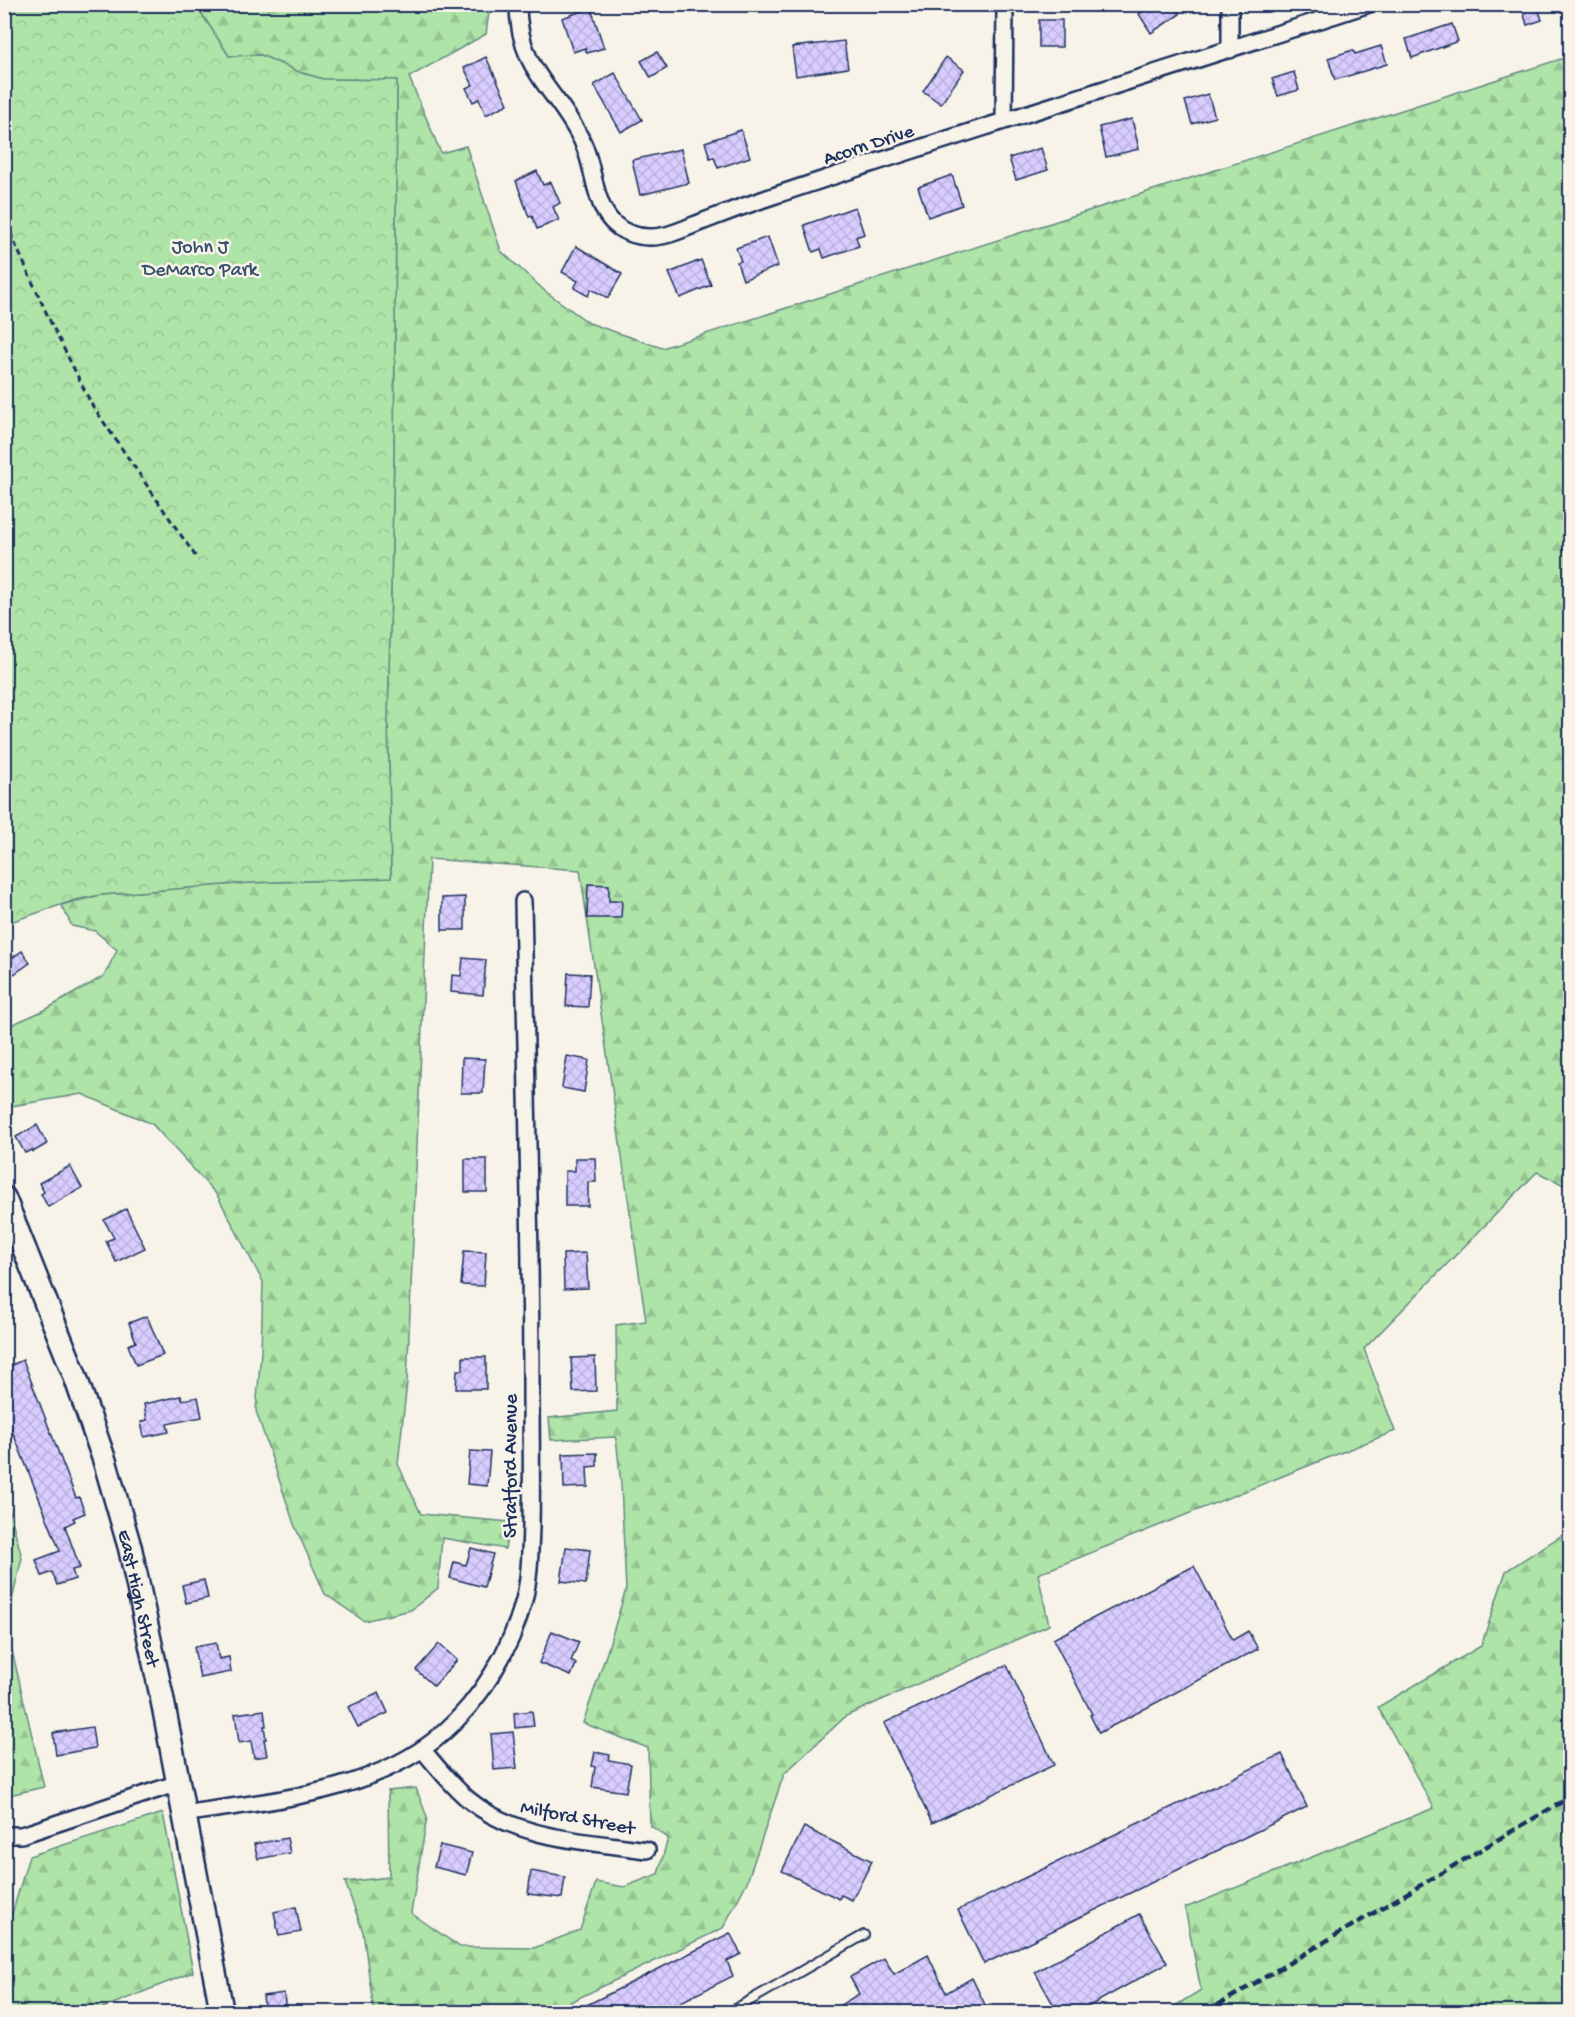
<svg xmlns="http://www.w3.org/2000/svg" width="1575" height="2017" font-family="'Gochi Hand',sans-serif">
  <style>
    .forest { fill: url(#forest-firs); stroke: #648a82; stroke-width: 1.5 }
    .park { fill: url(#park-crowns); stroke: #648a82; stroke-width: 1.5 }
    .building { fill: url(#building-cross-hatch); stroke: #1b2f5e; stroke-width: 1.5 }
    .lines { fill: none; stroke-linecap: round; stroke-linejoin: round }
    .lane-casing { stroke: #1b2f5e; stroke-width: 12 }
    .street-casing { stroke: #1b2f5e; stroke-width: 20 }
    .secondary-casing { stroke: #1b2f5e; stroke-width: 27 }
    .path { stroke: #1b2f5e; stroke-width: 3; stroke-dasharray: 6 4.5; stroke-linecap: butt }
    .lane { stroke: #f7f3e8; stroke-width: 8 }
    .street { stroke: #f7f3e8; stroke-width: 15 }
    .secondary { stroke: #f7f3e8; stroke-width: 22 }
    .rail { stroke: #1b2f5e; stroke-width: 4.5; stroke-dasharray: 9 4.5; stroke-linecap: butt }
    .labels { text-anchor: middle; stroke-width: 5; stroke-linejoin: round; paint-order: stroke }
    .street-label { font-size: 20px; fill: #1b2f5e; stroke: #f7f3e8 }
    .park-label { font-size: 20px; fill: #38536d; stroke: #f7f3e8 }
  </style>
  <defs>
    <pattern id="forest-firs" width="22" height="20" patternUnits="userSpaceOnUse" patternTransform="scale(1.5)"><rect width="22" height="20" fill="#aee4a7"/><path d="M5 1l3.5 6h-7zM16 11l3.5 6h-7z" fill="#95c492"/></pattern>
    <pattern id="park-crowns" width="20" height="18" patternUnits="userSpaceOnUse" patternTransform="scale(1.5)"><rect width="20" height="18" fill="#aee4a7"/><path d="M2 6a3 3 0 1 1 6 0M12 15a3 3 0 1 1 6 0" fill="none" stroke="#95c492"/></pattern>
    <pattern id="building-cross-hatch" width="8" height="8" patternUnits="userSpaceOnUse" patternTransform="scale(1.5)"><rect width="8" height="8" fill="#d9ccfe"/><path d="M0 0l8 8M0 8l8-8" fill="none" stroke="#bab0dc"/></pattern>
  </defs>
  <rect width="100%" height="100%" fill="#f7f3e8"/>
  <filter id="ink" filterUnits="userSpaceOnUse"><feTurbulence type="fractalNoise" baseFrequency=".0167" numOctaves="2"/><feDisplacementMap in="SourceGraphic" scale="12" xChannelSelector="R" yChannelSelector="G"/><feConvolveMatrix kernelMatrix="1 2 1 2 8 2 1 2 1" color-interpolation-filters="sRGB"/></filter>
  <g filter="url(#ink)">
    <g class="forest">
      <path d="M196,5H490L486,34L409,77L441,153L466,146L501,251L545,291L589,323L662,348L1570,56V1188L1537,1172L1364,1349L1395,1431L1038,1574L1049,1625L846,1716L784,1774L747,1882L723,1928L550,2012H374L363,1932L345,1882L389,1877L388,1791L416,1788L427,1817L411,1913L460,1947L534,1948L580,1930L596,1882L624,1887L658,1874L668,1838L650,1825L648,1748L583,1723L607,1652L626,1589L621,1485L616,1437L551,1440L549,1418L617,1411L616,1325L646,1321L580,870L429,859L407,1382L398,1464L421,1514L510,1522L505,1549L442,1538L438,1588L411,1610L364,1621L325,1594L294,1524L256,1411L261,1352L263,1282L217,1195L152,1124L82,1094L5,1107L4,1028L45,1010L104,976L117,950L95,931L72,926L61,905L101,895L248,883L391,878L388,718L394,453L397,80L323,79L299,72L261,55L229,56Z"/>
      <path d="M8,1505L22,1558L6,1625L44,1787L5,1796L4,1506Z"/>
      <path d="M1570,1530V2012H1165L1201,1990L1185,1908L1434,1808L1378,1707L1481,1646L1506,1571Z"/>
      <path d="M163,1813L193,1972L93,2012H5V1916L12,1914L29,1856Z"/>
    </g>
    <path class="park" d="M4,5H196L229,56L261,55L299,72L323,79L397,80L394,453L388,718L391,878L248,883L101,895L75,900L5,924Z"/>
    <g class="building">
      <path d="M1154,4H1174L1180,14L1151,33L1139,14Z"/>
      <path d="M1521,4H1537L1542,20L1527,25Z"/>
      <path d="M591,8L604,48L587,53L585,48L573,52L562,18Z"/>
      <rect x="1039" y="20" width="23" height="27"/>
      <path d="M1452,24L1458,41L1412,58L1406,39Z"/>
      <path d="M844,41L848,68L796,76L792,47Z"/>
      <path d="M1381,46L1387,64L1335,80L1328,58L1353,50L1355,54Z"/>
      <path d="M657,52L667,68L651,78L641,61Z"/>
      <path d="M486,57L508,104L486,115L479,99L473,102L466,88L473,85L464,68Z"/>
      <path d="M946,57L964,70L941,104L923,91Z"/>
      <path d="M1294,72L1299,90L1278,96L1272,79Z"/>
      <path d="M615,73L642,120L621,132L594,85Z"/>
      <path d="M1208,94L1215,117L1192,124L1185,101Z"/>
      <path d="M1132,119L1139,149L1106,157L1099,127Z"/>
      <path d="M741,130L750,157L718,168L714,157L710,158L705,142Z"/>
      <path d="M1041,148L1048,170L1016,180L1009,158Z"/>
      <path d="M681,149L689,183L640,195L632,160Z"/>
      <path d="M537,171L543,185L551,182L560,203L553,207L559,220L537,229L532,216L529,217L516,181Z"/>
      <path d="M952,175L962,205L928,217L918,187Z"/>
      <path d="M855,207L864,234L856,237L859,246L824,258L821,249L813,252L804,225Z"/>
      <path d="M768,237L778,266L743,280L737,262L741,261L736,248Z"/>
      <path d="M576,246L622,274L608,298L591,289L588,296L574,288L578,281L562,272Z"/>
      <path d="M701,260L711,285L680,298L669,273Z"/>
      <path d="M588,884L609,885V901H622L621,918H587Z"/>
      <path d="M465,897V930H442V898Z"/>
      <path d="M22,951L30,963L14,974L6,962Z"/>
      <path d="M463,958L486,960L483,995L451,992L452,975L461,976Z"/>
      <path d="M568,973L590,974L588,1007L566,1006Z"/>
      <path d="M567,1056L589,1060L584,1092L562,1088Z"/>
      <path d="M462,1058L485,1059L483,1093H461Z"/>
      <path d="M37,1125L47,1144L33,1152L32,1150L25,1153L16,1137Z"/>
      <path d="M575,1158H595L596,1182H588V1206H565V1171H575Z"/>
      <rect x="465" y="1159" width="22" height="33"/>
      <path d="M70,1166L82,1188L48,1207L41,1194L44,1192L39,1183Z"/>
      <path d="M126,1209L145,1248L116,1262L106,1241L114,1238L104,1220Z"/>
      <path d="M464,1251L486,1252L484,1286L461,1285Z"/>
      <path d="M586,1253L588,1288L564,1289L563,1254Z"/>
      <path d="M147,1316L163,1355L136,1365L128,1345L136,1342L129,1323Z"/>
      <path d="M463,1357H486V1389H456L457,1370H463Z"/>
      <path d="M595,1357L596,1391L573,1392L571,1358Z"/>
      <path d="M23,1360L76,1498L79,1497L85,1513L73,1518L75,1521L65,1526L80,1568L72,1570L75,1579L57,1585L52,1572L42,1576L36,1560L60,1551L4,1410V1368Z"/>
      <path d="M181,1396L182,1400L198,1397L202,1417L167,1424L169,1432L144,1437L141,1422L147,1420L144,1404Z"/>
      <path d="M470,1451L490,1452L487,1486L467,1484Z"/>
      <path d="M597,1453V1466L587,1467L588,1487L564,1488L563,1454Z"/>
      <path d="M566,1547L590,1550L586,1584L561,1581Z"/>
      <path d="M471,1548L493,1554L484,1587L450,1578L454,1562L466,1565Z"/>
      <path d="M1194,1566L1233,1640L1248,1631L1258,1649L1099,1733L1090,1715L1092,1714L1053,1639Z"/>
      <path d="M204,1580L208,1598L186,1603L182,1585Z"/>
      <path d="M552,1631L579,1642L571,1661L576,1664L571,1676L539,1663Z"/>
      <path d="M216,1643L219,1659L229,1657L231,1672L200,1678L194,1647Z"/>
      <path d="M439,1644L457,1660L434,1686L416,1670Z"/>
      <path d="M1007,1665L1054,1765L932,1823L884,1723Z"/>
      <path d="M379,1693L388,1713L358,1727L348,1707Z"/>
      <path d="M264,1710L266,1726H264L266,1739H264L267,1756L254,1758L251,1741L239,1743L235,1714Z"/>
      <path d="M532,1711L534,1726L515,1728L514,1713Z"/>
      <path d="M92,1727L95,1748L56,1755L53,1733Z"/>
      <path d="M513,1732L517,1768L494,1770L491,1734Z"/>
      <path d="M595,1752L610,1755L609,1760L631,1764L626,1792L592,1787L595,1767L592,1766Z"/>
      <path d="M1282,1754L1307,1807L984,1964L958,1910Z"/>
      <path d="M804,1827L872,1861L852,1900L841,1895L839,1899L782,1871Z"/>
      <path d="M287,1838L290,1853L258,1859L254,1844Z"/>
      <path d="M440,1845L472,1853L466,1875L434,1867Z"/>
      <path d="M531,1871L565,1877L562,1898L528,1894Z"/>
      <path d="M296,1907L301,1932L279,1936L274,1912Z"/>
      <path d="M1139,1914L1167,1963L1077,2013H1058L1035,1972Z"/>
      <path d="M730,1933L741,1954L727,1961L733,1976L659,2013H571Z"/>
      <path d="M928,1955L946,1993L972,1978L989,2013H827L859,1994L850,1977L884,1958L894,1974Z"/>
      <path d="M284,1993L286,2013H265L263,1996Z"/>
    </g>
    <g class="lines">
      <defs>
        <path id="lane" d="M730,2012L864,1935"/>
        <g id="street">
          <path d="M518,4C518,73 558,89 583,143C597,172 592,219 629,233C634,235 643,237 649,237C667,238 687,227 704,221C727,212 749,204 773,196C971,130 1171,69 1369,4"/>
          <path d="M1230,4V50"/>
          <path d="M1004,120L1005,4"/>
          <path d="M422,1749C437,1767 451,1785 469,1800C518,1840 586,1841 647,1850"/>
          <path d="M184,1814C271,1800 372,1794 442,1734C481,1700 511,1650 524,1600C530,1576 530,1551 531,1526C532,1481 531,1435 531,1390C531,1227 526,1064 523,901"/>
          <path d="M4,1835H21L31,1832L178,1783"/>
        </g>
        <g id="secondary">
          <path id="s1" d="M4,1198L74,1373L105,1462L130,1548L162,1698L222,2012"/>
        </g>
      </defs>
      <use href="#lane" class="lane-casing"/>
      <use href="#street" class="street-casing"/>
      <use href="#secondary" class="secondary-casing"/>
      <path class="path" d="M4,213L12,237L51,323L92,405L198,560"/>
      <use href="#lane" class="lane"/>
      <use href="#street" class="street"/>
      <use href="#secondary" class="secondary"/>
      <path class="rail" d="M1206,2012L1570,1797"/>
    </g>
  </g>
  <g class="labels">
    <g class="street-label">
      <text transform="translate(868 143) rotate(-18)" y="7">Acorn Drive</text>
      <text transform="translate(509 1466) rotate(-90)" y="7">Stratford Avenue</text>
      <text dy="7" stroke="none"><textPath href="#s1" startOffset="423">East High Street</textPath></text>
      <text transform="translate(578 1816) rotate(11)" y="7">Milford Street</text>
    </g>
    <g class="park-label">
      <text x="200" y="252">John J<tspan x="200" dy="23">DeMarco Park</tspan></text>
    </g>
  </g>
  <rect width="1575" height="2017" fill="none" stroke="#f7f3e8" stroke-width="24"/>
  <rect x="12" y="12" width="1551" height="1993" fill="none" stroke="#1b2f5e" stroke-width="2" filter="url(#ink)"/>
</svg>
